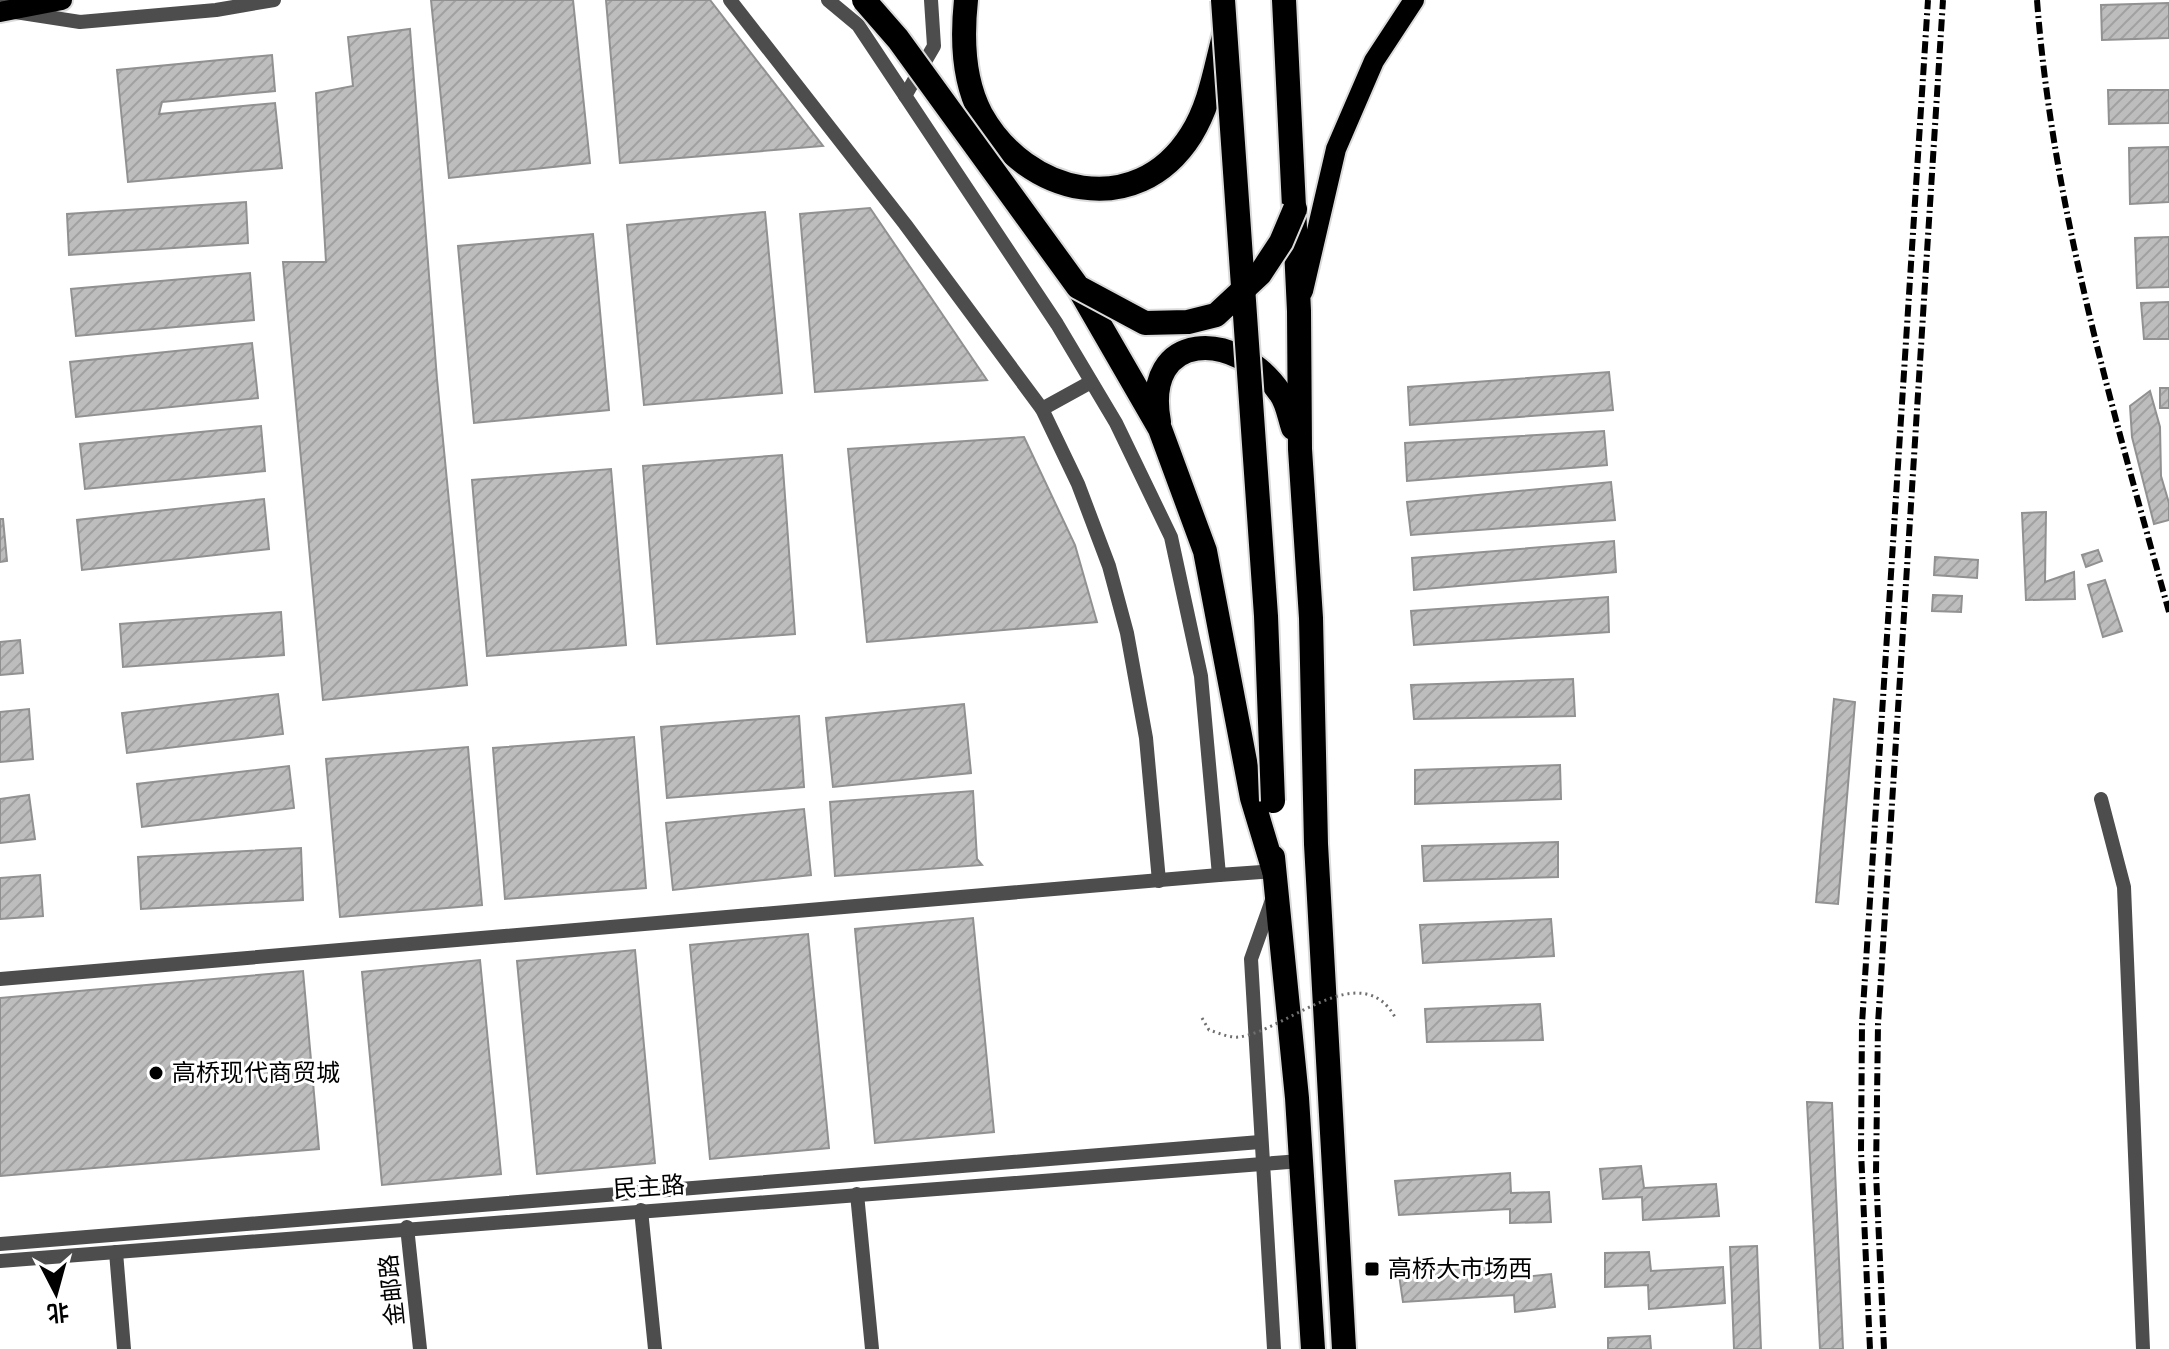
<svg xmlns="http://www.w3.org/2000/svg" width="2169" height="1349" font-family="Helvetica,'Noto Sans SC',sans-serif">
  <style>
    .building { fill: url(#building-hatch); stroke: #919191; stroke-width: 2 }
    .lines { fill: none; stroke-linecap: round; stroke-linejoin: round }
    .major-casing { stroke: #dbdbdb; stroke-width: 24 }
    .highway-casing { stroke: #dbdbdb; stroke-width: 28 }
    .minor { stroke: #4d4d4d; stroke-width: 14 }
    .major { stroke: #000; stroke-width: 20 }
    .highway { stroke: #000; stroke-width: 24 }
    .rail { stroke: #000; stroke-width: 6; stroke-dasharray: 12 4 2 4; stroke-linecap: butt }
    .highway-bridge-casing { stroke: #dbdbdb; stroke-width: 28; stroke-linecap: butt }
    .path-bridge { stroke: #6f6f6f; stroke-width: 3; stroke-dasharray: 2 4; stroke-linecap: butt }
    .highway-bridge { stroke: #000; stroke-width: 24 }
    .poi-dot { fill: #000; stroke: #fff; stroke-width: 3 }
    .labels { text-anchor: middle; stroke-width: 6; stroke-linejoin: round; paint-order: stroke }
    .poi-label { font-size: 24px; fill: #000; stroke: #fff; text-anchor: start }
    .street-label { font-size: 24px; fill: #000; stroke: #fff }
  </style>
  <defs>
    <pattern id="building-hatch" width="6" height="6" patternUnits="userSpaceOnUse" patternTransform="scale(2)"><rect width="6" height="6" fill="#bdbdbd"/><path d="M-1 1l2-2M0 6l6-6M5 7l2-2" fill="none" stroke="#a1a1a1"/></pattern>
  </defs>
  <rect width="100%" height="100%" fill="#fff"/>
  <g class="building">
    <path d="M431,0H573L590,163L449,178Z"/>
    <path d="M606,0H710L823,146L620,163Z"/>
    <path d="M2169,3V38L2102,40L2101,5Z"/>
    <path d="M410,29L437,379L467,685L323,700L283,262H326L316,93L353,86L348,37Z"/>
    <path d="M272,55L275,91L162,102L159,114L275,103L282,168L128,182L117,70Z"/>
    <path d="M2108,90H2169V123L2109,124Z"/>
    <path d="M2169,147V202L2130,204L2129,148Z"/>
    <path d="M246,202L248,243L69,255L67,214Z"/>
    <path d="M870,208L987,380L815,392L800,214Z"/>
    <path d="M765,212L782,393L644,405L627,225Z"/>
    <path d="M593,234L609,410L474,423L458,246Z"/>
    <path d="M2169,237V287L2137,288L2135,238Z"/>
    <path d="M250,273L254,320L76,336L71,289Z"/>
    <path d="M2169,302V339H2144L2141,303Z"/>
    <path d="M252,343L258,398L76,417L70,362Z"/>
    <path d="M1609,372L1613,410L1410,425L1408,387Z"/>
    <rect x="2160" y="388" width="9" height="20"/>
    <path d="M2150,391L2160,427L2161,476L2169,503V520L2154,524L2132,437L2130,406Z"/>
    <path d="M261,426L265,471L85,489L80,444Z"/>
    <path d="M1604,431L1607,465L1407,481L1405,443Z"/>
    <path d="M1024,437L1075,545L1097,622L867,642L848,449Z"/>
    <path d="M782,455L795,634L657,644L643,466Z"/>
    <path d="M611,469L626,645L487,656L472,480Z"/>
    <path d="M1611,482L1615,520L1411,535L1407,502Z"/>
    <path d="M264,499L269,549L82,570L77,520Z"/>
    <path d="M2046,512L2045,582L2074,572L2075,599L2026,600L2022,513Z"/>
    <path d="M0,519H3L7,561L0,562Z"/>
    <path d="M1614,541L1616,572L1414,590L1412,558Z"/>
    <path d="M2098,550L2102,561L2086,567L2082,555Z"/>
    <path d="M1935,557L1978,560L1977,578L1934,575Z"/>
    <path d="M2105,580L2122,631L2103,637L2088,585Z"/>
    <path d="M1933,595L1962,596L1961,612L1932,611Z"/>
    <path d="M1608,597L1609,632L1414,645L1411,611Z"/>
    <path d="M281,612L284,655L123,667L120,624Z"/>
    <path d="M20,640L23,673L0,675V642Z"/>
    <path d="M1573,679L1575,716L1414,719L1411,685Z"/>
    <path d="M278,694L283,734L127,753L122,713Z"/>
    <path d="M1834,699L1855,702L1838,904L1816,902Z"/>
    <path d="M964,704L971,773L833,787L826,718Z"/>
    <path d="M29,709L33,759L0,762V712Z"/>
    <path d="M799,716L804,787L667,798L661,727Z"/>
    <path d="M634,737L646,888L505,899L493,748Z"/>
    <path d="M468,747L482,905L340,917L326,759Z"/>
    <path d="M1560,765L1561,799L1415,804V770Z"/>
    <path d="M289,766L294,808L142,827L137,784Z"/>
    <path d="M973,791L977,859L982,865L835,876L830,802Z"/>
    <path d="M29,795L35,839L0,843V799Z"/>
    <path d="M804,809L811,875L673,890L666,823Z"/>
    <path d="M1558,842V877L1424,881L1422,846Z"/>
    <path d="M301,848L303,900L141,909L138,857Z"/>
    <path d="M40,875L43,916L0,919V878Z"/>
    <path d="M973,918L994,1132L875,1143L855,929Z"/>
    <path d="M1551,919L1554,956L1423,963L1420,925Z"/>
    <path d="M808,934L829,1148L710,1159L690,945Z"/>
    <path d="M635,950L655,1163L537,1174L517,961Z"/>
    <path d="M480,960L501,1174L382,1185L362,972Z"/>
    <path d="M303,971L319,1149L0,1176V998Z"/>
    <path d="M1540,1004L1543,1040L1427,1042L1425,1009Z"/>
    <path d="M1807,1102L1832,1103L1843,1349H1820Z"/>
    <path d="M1641,1166L1644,1188L1716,1184L1719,1216L1643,1220L1642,1197L1603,1199L1600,1169Z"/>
    <path d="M1510,1173L1511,1193L1549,1192L1551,1222L1510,1223V1209L1399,1215L1395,1181Z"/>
    <path d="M1757,1246L1761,1349H1734L1730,1247Z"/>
    <path d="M1649,1252L1651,1271L1723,1267L1725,1303L1649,1309L1648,1285L1605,1287V1253Z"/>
    <path d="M1513,1260L1516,1278L1551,1274L1555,1307L1515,1312L1514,1295L1403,1302L1398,1268Z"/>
    <path d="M1650,1336L1651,1349H1608V1338Z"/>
  </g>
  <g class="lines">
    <defs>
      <g id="major">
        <path d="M0,12L62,0"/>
        <path d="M1303,291L1336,149L1374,61L1414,0"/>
      </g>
      <g id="highway">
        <path d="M966,0C962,37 963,80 981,114C1026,195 1136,222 1191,135C1210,105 1215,70 1224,36"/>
        <path d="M1284,0L1299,311L1300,449L1311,618L1316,844L1344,1349"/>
        <path d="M1078,287L1160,429L1205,551L1252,798L1274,871"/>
        <path d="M1159,422C1142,330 1236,328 1280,393C1287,402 1289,416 1293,428"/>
        <path d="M1273,857L1297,1098L1313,1349"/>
      </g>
    </defs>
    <use href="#major" class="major-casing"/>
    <use href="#highway" class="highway-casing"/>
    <g class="minor">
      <path d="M7,0L9,11L80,22L216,10L274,0"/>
      <path d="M730,0L905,224L1042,409L1078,484L1109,566L1127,633L1146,738L1159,881"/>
      <path d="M828,0L858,25L1057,324L1116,423L1171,537L1201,676L1219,875L1274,871"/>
      <path d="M905,96L934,46L931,0"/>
      <path d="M1042,409L1091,382"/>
      <path d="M2101,799L2124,887L2143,1349"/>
      <path d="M1272,900L1251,959L1274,1349"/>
      <path d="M0,979L1219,875"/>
      <path d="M857,1194L872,1349"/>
      <path d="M641,1210L655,1349"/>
      <path d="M407,1227L420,1349"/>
      <path d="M0,1244L1260,1142"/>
      <path d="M116,1252L124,1349"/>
      <path d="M0,1261L1301,1161"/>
    </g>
    <use href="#major" class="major"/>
    <use href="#highway" class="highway"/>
    <g class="rail">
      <path d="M2037,0C2053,210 2113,410 2169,612"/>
      <path d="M1870,1349L1861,1151L1862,1024L1928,0"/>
      <path d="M1884,1349L1876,1173L1878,1024L1943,0"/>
    </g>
    <defs>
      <g id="highway-bridge">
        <path d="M864,0L898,39L1078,287L1145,323L1188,322L1216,315L1260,274L1281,242L1295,209"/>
        <path d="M1223,0L1266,616L1273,801"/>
      </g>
    </defs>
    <use href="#highway-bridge" class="highway-bridge-casing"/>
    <path class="path-bridge" d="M1202,1018L1209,1030C1219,1033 1229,1038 1239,1037C1286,1031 1362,954 1396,1019"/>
    <use href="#highway-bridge" class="highway-bridge"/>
  </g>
  <g class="poi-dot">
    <circle cx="156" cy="1073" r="8"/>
    <rect x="1364" y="1261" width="16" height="16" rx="4"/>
  </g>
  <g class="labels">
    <g class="poi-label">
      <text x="172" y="1081">高桥现代商贸城</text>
      <text x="1388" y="1277">高桥大市场西</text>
    </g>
    <g class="street-label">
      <text transform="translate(649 1187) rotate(-4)" y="8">民主路</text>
      <text transform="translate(392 1290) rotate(-96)" y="8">金邮路</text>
    </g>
  </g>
  <g transform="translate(56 1293) rotate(174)" stroke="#ffffff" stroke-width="6" paint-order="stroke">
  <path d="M0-6L14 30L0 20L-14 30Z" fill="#000000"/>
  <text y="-12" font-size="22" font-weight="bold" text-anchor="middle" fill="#000000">北</text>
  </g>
</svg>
